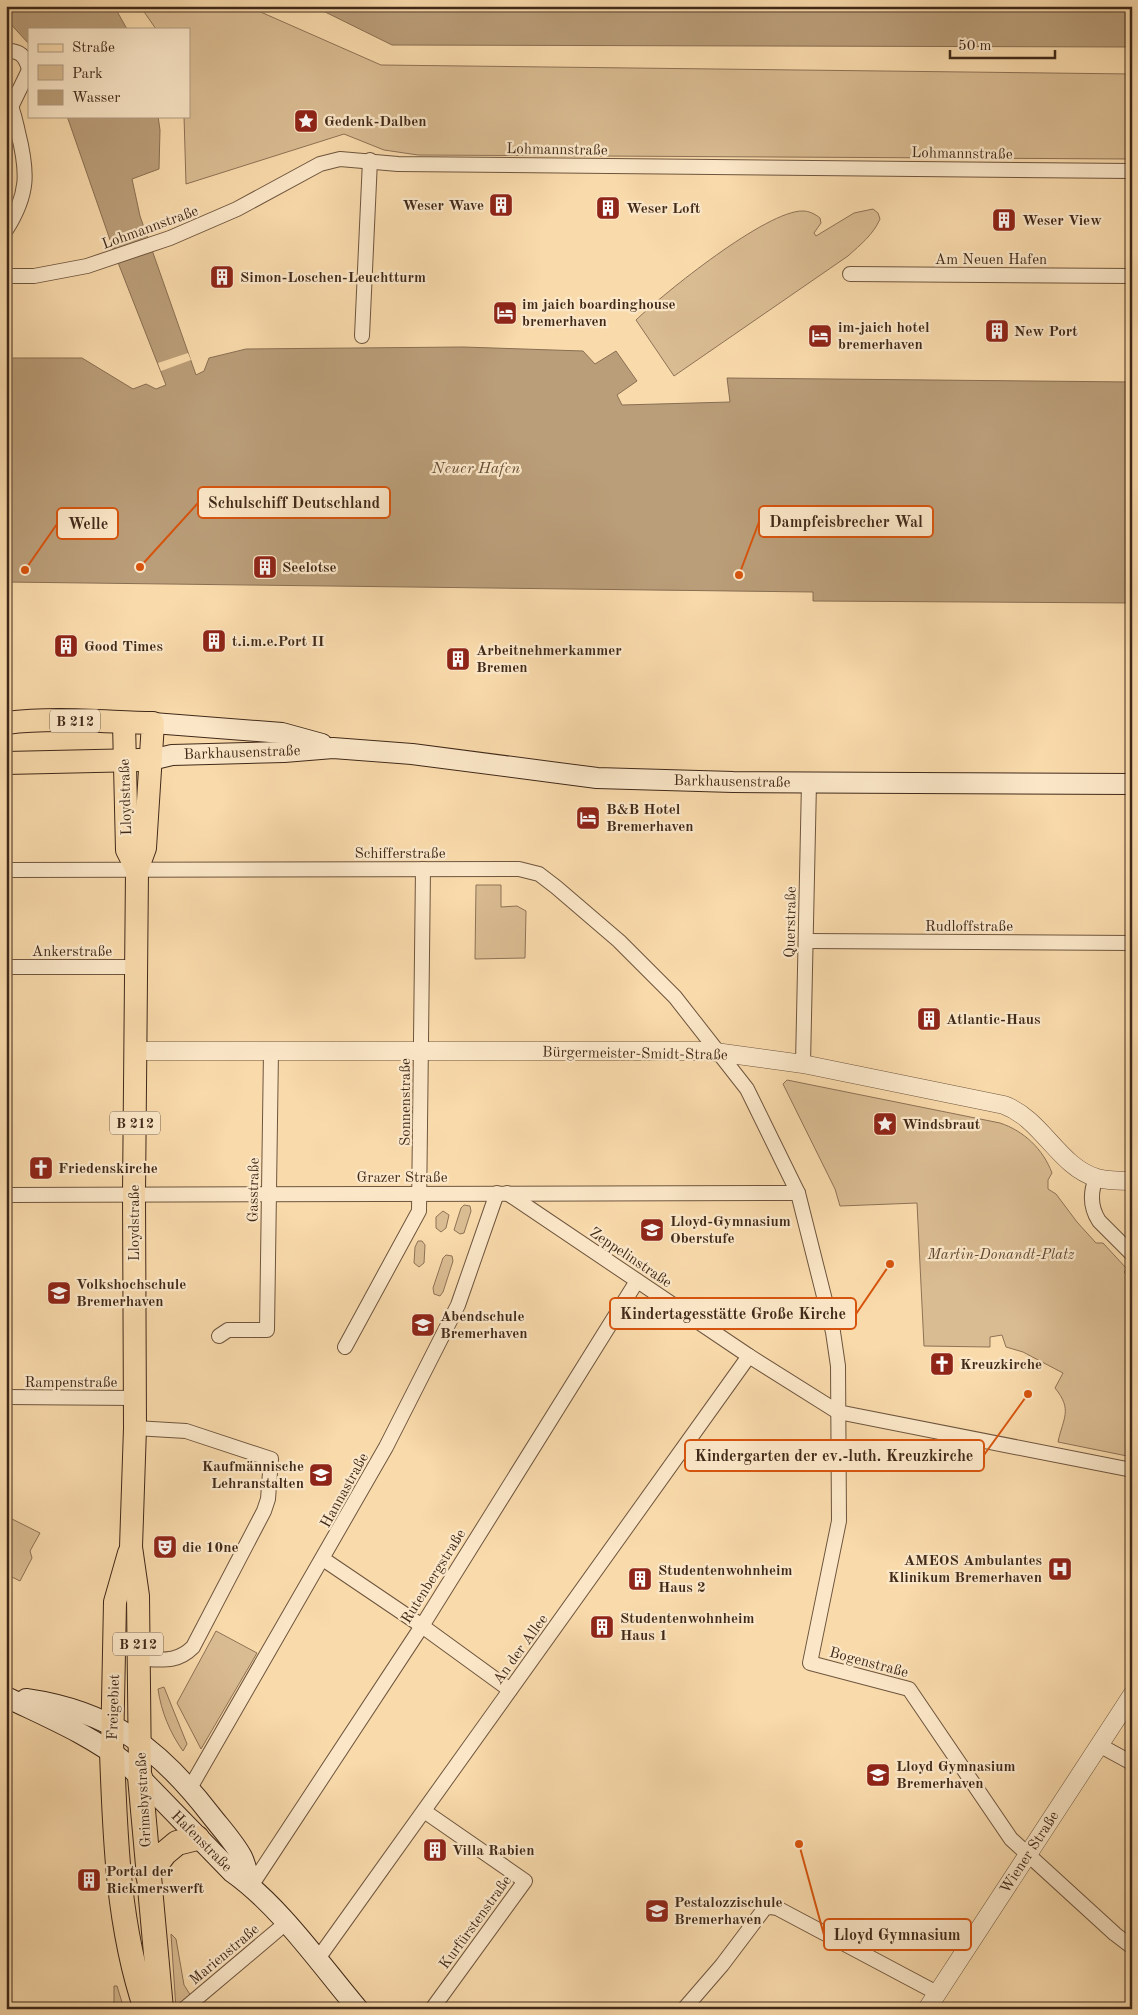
<svg xmlns="http://www.w3.org/2000/svg" width="1138" height="2015" font-family="'Old Standard TT',serif">
  <style>
    .green { fill: #dabc92; stroke: #8d7256 }
    .water { fill: #ba9e79; stroke: #896f53 }
    .pier { fill: #f9daab }
    .lines { fill: none; stroke-linecap: round; stroke-linejoin: round }
    .minor-casing { stroke: #6e553e; stroke-width: 16 }
    .tertiary-casing { stroke: #6e553e; stroke-width: 19 }
    .secondary-casing { stroke: #402919; stroke-width: 22 }
    .primary-casing { stroke: #402919; stroke-width: 24 }
    .trunk-casing { stroke: #402919; stroke-width: 26 }
    .minor { stroke: #fbe7c8; stroke-width: 14 }
    .tertiary { stroke: #fbe7c8; stroke-width: 18 }
    .secondary { stroke: #fbe7c8; stroke-width: 20 }
    .primary { stroke: #f9daab; stroke-width: 22 }
    .trunk { stroke: #f9daab; stroke-width: 24 }
    .labels { text-anchor: middle; stroke-width: 4.5; stroke-linejoin: round; paint-order: stroke }
    .shield { fill: #fbe7c8; stroke: #78624e; stroke-width: 1 }
    .shield-label { font-size: 14px; font-weight: bold; fill: #402919 }
    .poi-label { font-size: 15px; font-weight: bold; fill: #402919; stroke: #fbe7c8; text-anchor: start }
    .street-label { font-size: 15px; fill: #402919; stroke: #fbe7c8 }
    .park-label { font-size: 15px; font-style: italic; fill: #5f4631; stroke: #fbe7c8 }
    .water-label { font-size: 16px; font-style: italic; fill: #654c36; stroke: #fbe7c8 }
    .leader { fill: none; stroke: #d7540d; stroke-width: 2 }
    .callout-dot { fill: #d7540d; stroke: #fbe7c8; stroke-width: 2 }
    .callout { fill: #fbe7c8; stroke: #d7540d; stroke-width: 2 }
    .callout-label { font-size: 16px; text-anchor: middle; font-weight: bold; fill: #402919 }
  </style>
  <rect width="100%" height="100%" fill="#f9daab"/>
  <filter id="stains"><feTurbulence type="fractalNoise" baseFrequency=".004" numOctaves="4"/><feColorMatrix values="0 0 0 0 .2 0 0 0 0 .09 0 0 0 0 .02 0 0 0 .5 -.17"/></filter>
  <radialGradient id="worn" r=".72"><stop offset=".6" stop-color="#630" stop-opacity="0"/><stop offset="1" stop-color="#630" stop-opacity=".3"/></radialGradient>
  <g class="green">
    <path d="M140,6H247L381,65L1132,74V159L418,155L384,150L344,134L186,184L184,116H189V29H156Z"/>
    <path d="M6,118L13,130L11,197L6,208Z"/>
    <path d="M873,209L878,213L880,219C873,235 861,244 848,256L674,376L636,320C664,293 767,210 803,211C809,211 815,214 820,218L821,223L814,233L816,236L854,213Z"/>
    <path d="M476,885H501V907L517,906L526,911L525,958L475,959Z"/>
    <path d="M787,1080L1000,1123C1024,1131 1043,1149 1052,1173L1048,1180V1189L1056,1194L1077,1222L1096,1243H1103L1127,1269L1124,1272L1132,1280V1457L1058,1442C1063,1418 1073,1410 1055,1388L1063,1373L1023,1352L1006,1347L1002,1335L990,1337V1347L924,1346L917,1203L840,1206L835,1189L783,1084Z"/>
    <path d="M464,1205L470,1206L471,1211L464,1233L460,1234L454,1230L461,1208Z"/>
    <path d="M443,1211L449,1215L446,1228L441,1232L436,1228V1217Z"/>
    <path d="M418,1241H422L425,1245L424,1263L419,1267L414,1263L415,1247Z"/>
    <path d="M446,1255L452,1256L453,1261L443,1292L440,1296L434,1294L433,1288L443,1258Z"/>
    <path d="M6,1516L40,1533L30,1551L32,1558L20,1581L6,1574Z"/>
    <path d="M216,1631L257,1653L201,1749L177,1703Z"/>
    <path d="M164,1687L187,1744L183,1751C170,1733 161,1711 158,1689Z"/>
    <path d="M171,1934L176,1939L184,1985L191,1996L181,2009H176Z"/>
    <path d="M114,1986H117L124,2009H114Z"/>
  </g>
  <g class="water">
    <path d="M6,6H114L127,29H29V44L6,19Z"/>
    <path d="M313,6H1132V47L392,45Z"/>
    <path d="M67,116H158L160,130L159,169L132,179L140,216L196,375L204,371L209,358L246,349L463,347L583,351L595,364L616,351L637,381L617,395L622,405L730,402L727,378L1132,382V603L813,601V592L6,582V358H82L133,389L146,384L156,389L166,385L117,260Z"/>
  </g>
  <path class="pier" d="M188,353L191,360L161,371L158,363Z"/>
  <g class="lines">
    <defs>
      <g id="minor">
        <path d="M6,51C20,50 25,56 29,69"/>
        <path d="M6,95C13,107 15,119 18,132C28,172 29,194 6,230"/>
        <path d="M12,105L29,70"/>
        <path d="M850,274L1132,276"/>
        <path d="M6,276H34L87,266L170,238L237,209L320,164L340,159L398,164L1132,171"/>
        <path d="M362,336L370,160"/>
        <path d="M6,870L519,869L539,874L556,887L619,941L675,997L747,1089L798,1193L833,1332L838,1366L839,1521L810,1663L909,1689L1011,1839L1115,1934L1132,1947"/>
        <path d="M806,941L1132,943"/>
        <path d="M6,967H137"/>
        <path d="M803,1064L809,782"/>
        <path d="M1096,1178C1090,1193 1090,1207 1099,1221L1132,1254"/>
        <path d="M507,1193L749,1356L838,1412L1132,1470"/>
        <path d="M6,1195L798,1193"/>
        <path d="M219,1336L228,1330H267L271,1051"/>
        <path d="M345,1347L419,1211L423,869"/>
        <path d="M6,1397L135,1398"/>
        <path d="M135,1428L186,1431L271,1459L268,1499L264,1511L193,1647C176,1664 160,1659 138,1659"/>
        <path d="M323,1559L422,1626L510,1690"/>
        <path d="M1099,1745L1132,1763"/>
        <path d="M190,1788L386,1447L458,1305L497,1193"/>
        <path d="M424,1811L525,1881L432,2009"/>
        <path d="M251,1886L422,1626L637,1281"/>
        <path d="M317,1960L749,1356"/>
        <path d="M184,2009L286,1923"/>
        <path d="M684,2009L722,1965L765,1908L771,1907L777,1908L937,1993"/>
      </g>
      <g id="tertiary">
        <path d="M136,1051H708L803,1064L1004,1105C1042,1119 1059,1167 1097,1178C1109,1181 1120,1181 1132,1181"/>
        <path d="M927,2009L1132,1695"/>
      </g>
      <g id="secondary">
        <path d="M153,723L282,733L322,744"/>
        <path d="M151,760L172,755L284,752L333,748L412,754L597,778L733,782L1132,784"/>
        <path d="M6,1697C47,1717 91,1735 127,1764L232,1872C280,1906 320,1964 358,2009"/>
        <path d="M26,1699C110,1711 159,1748 210,1814C220,1827 234,1842 242,1857C246,1865 248,1876 251,1886"/>
      </g>
      <g id="primary">
        <path d="M6,723C55,717 104,722 153,723L145,848L137,870L134,1194L135,1428L131,1547L138,1596L140,1777"/>
        <path d="M124,723L127,850L137,870"/>
        <path d="M6,763L140,760"/>
        <path d="M112,1752L115,1602L129,1553"/>
      </g>
      <g id="trunk">
        <path d="M112,1752C115,1837 118,1927 146,2009"/>
        <path d="M140,1777L161,2009"/>
        <path d="M148,1875L165,1853L177,1843L197,1838"/>
      </g>
    </defs>
    <use href="#minor" class="minor-casing"/>
    <use href="#tertiary" class="tertiary-casing"/>
    <use href="#secondary" class="secondary-casing"/>
    <use href="#primary" class="primary-casing"/>
    <use href="#trunk" class="trunk-casing"/>
    <use href="#minor" class="minor"/>
    <use href="#tertiary" class="tertiary"/>
    <use href="#secondary" class="secondary"/>
    <use href="#primary" class="primary"/>
    <use href="#trunk" class="trunk"/>
  </g>
  <defs>
    <symbol id="sight-square" viewBox="-11 -11 22 22"><rect x="-9" y="-9" width="18" height="18" rx="4" fill="#8f2418" stroke="#fbe7c8"/><path d="M0-6L1.8-2.2L6-1.7L2.9 1.2L3.7 5.4L0 3.3L-3.7 5.4L-2.9 1.2L-6-1.7L-1.8-2.2Z" fill="#fff"/></symbol>
    <symbol id="building-square" viewBox="-11 -11 22 22"><rect x="-9" y="-9" width="18" height="18" rx="4" fill="#8f2418" stroke="#fbe7c8"/><path d="M-4-6H4V6H1V3H-1V6H-4ZM-2.5-4.3h1.7v1.8h-1.7ZM.8-4.3h1.7v1.8H.8ZM-2.5-1h1.7V.8h-1.7ZM.8-1h1.7V.8H.8Z" fill="#fff"/></symbol>
    <symbol id="hotel-square" viewBox="-11 -11 22 22"><rect x="-9" y="-9" width="18" height="18" rx="4" fill="#8f2418" stroke="#fbe7c8"/><path d="M-6-4.5h1.5V1H6V5H4.5V3h-9V5H-6ZM-4 0a1.8 1.8 0 1 1 3.6 0ZM.5 0V-2.5h3Q6-2.5 6 0Z" fill="#fff"/></symbol>
    <symbol id="church-square" viewBox="-11 -11 22 22"><rect x="-9" y="-9" width="18" height="18" rx="4" fill="#8f2418" stroke="#fbe7c8"/><path d="M-1.2-6h2.4v3.5h3.3v2.4h-3.3V6h-2.4V-.1h-3.3v-2.4h3.3Z" fill="#fff"/></symbol>
    <symbol id="school-square" viewBox="-11 -11 22 22"><rect x="-9" y="-9" width="18" height="18" rx="4" fill="#8f2418" stroke="#fbe7c8"/><path d="M0-5L7-2L0 1L-7-2ZM-4 1L0 2.5L4 1V4Q0 6-4 4Z" fill="#fff"/></symbol>
    <symbol id="university-square" viewBox="-11 -11 22 22"><rect x="-9" y="-9" width="18" height="18" rx="4" fill="#8f2418" stroke="#fbe7c8"/><path d="M0-5L7-2L0 1L-7-2ZM-4 1L0 2.5L4 1V4Q0 6-4 4Z" fill="#fff"/></symbol>
    <symbol id="theatre-square" viewBox="-11 -11 22 22"><rect x="-9" y="-9" width="18" height="18" rx="4" fill="#8f2418" stroke="#fbe7c8"/><path d="M-5-5.5Q0-4 5-5.5V0Q5 5 0 6Q-5 5-5 0ZM-3.3-2.5H-1v1.5H-3.3ZM1-2.5H3.3v1.5H1ZM-2.8 1Q0 5.5 2.8 1Z" fill="#fff"/></symbol>
    <symbol id="hospital-square" viewBox="-11 -11 22 22"><rect x="-9" y="-9" width="18" height="18" rx="4" fill="#8f2418" stroke="#fbe7c8"/><path d="M-5-5h3v3.5h4V-5h3V5h-3V1.5h-4V5h-3Z" fill="#fff"/></symbol>
  </defs>
  <g fill-rule="evenodd">
    <use href="#sight-square" x="292" y="107" width="28" height="28"/>
    <use href="#building-square" x="487" y="191" width="28" height="28"/>
    <use href="#building-square" x="594" y="194" width="28" height="28"/>
    <use href="#building-square" x="990" y="206" width="28" height="28"/>
    <use href="#building-square" x="208" y="263" width="28" height="28"/>
    <use href="#hotel-square" x="491" y="299" width="28" height="28"/>
    <use href="#building-square" x="983" y="317" width="28" height="28"/>
    <use href="#hotel-square" x="806" y="322" width="28" height="28"/>
    <use href="#building-square" x="251" y="553" width="28" height="28"/>
    <use href="#building-square" x="200" y="627" width="28" height="28"/>
    <use href="#building-square" x="52" y="632" width="28" height="28"/>
    <use href="#building-square" x="444" y="645" width="28" height="28"/>
    <use href="#hotel-square" x="574" y="804" width="28" height="28"/>
    <use href="#building-square" x="915" y="1005" width="28" height="28"/>
    <use href="#sight-square" x="871" y="1110" width="28" height="28"/>
    <use href="#church-square" x="27" y="1154" width="28" height="28"/>
    <use href="#school-square" x="638" y="1216" width="28" height="28"/>
    <use href="#university-square" x="45" y="1279" width="28" height="28"/>
    <use href="#school-square" x="409" y="1311" width="28" height="28"/>
    <use href="#church-square" x="928" y="1350" width="28" height="28"/>
    <use href="#school-square" x="307" y="1461" width="28" height="28"/>
    <use href="#theatre-square" x="151" y="1533" width="28" height="28"/>
    <use href="#hospital-square" x="1046" y="1555" width="28" height="28"/>
    <use href="#building-square" x="626" y="1565" width="28" height="28"/>
    <use href="#building-square" x="588" y="1613" width="28" height="28"/>
    <use href="#school-square" x="864" y="1761" width="28" height="28"/>
    <use href="#building-square" x="421" y="1836" width="28" height="28"/>
    <use href="#building-square" x="75" y="1866" width="28" height="28"/>
    <use href="#school-square" x="643" y="1897" width="28" height="28"/>
  </g>
  <g class="labels">
    <g class="shield">
      <rect x="50" y="709.5" width="50" height="23" rx="4"/>
      <rect x="110" y="1111.5" width="50" height="23" rx="4"/>
      <rect x="113" y="1632.5" width="50" height="23" rx="4"/>
    </g>
    <g class="shield-label">
      <text x="75" y="726">B 212</text>
      <text x="135" y="1128">B 212</text>
      <text x="138" y="1649">B 212</text>
    </g>
    <g class="poi-label">
      <text x="324" y="126">Gedenk-Dalben</text>
      <text x="484" y="210" text-anchor="end">Weser Wave</text>
      <text x="626" y="213">Weser Loft</text>
      <text x="1022" y="225">Weser View</text>
      <text x="240" y="282">Simon-Loschen-Leuchtturm</text>
      <text x="522" y="309">im jaich boardinghouse<tspan x="522" dy="17">bremerhaven</tspan></text>
      <text x="838" y="332">im-jaich hotel<tspan x="838" dy="17">bremerhaven</tspan></text>
      <text x="1014" y="336">New Port</text>
      <text x="282" y="572">Seelotse</text>
      <text x="232" y="646">t.i.m.e.Port II</text>
      <text x="84" y="651">Good Times</text>
      <text x="476" y="655">Arbeitnehmerkammer<tspan x="476" dy="17">Bremen</tspan></text>
      <text x="606" y="814">B&amp;B Hotel<tspan x="606" dy="17">Bremerhaven</tspan></text>
      <text x="946" y="1024">Atlantic-Haus</text>
      <text x="902" y="1129">Windsbraut</text>
      <text x="58" y="1173">Friedenskirche</text>
      <text x="670" y="1226">Lloyd-Gymnasium<tspan x="670" dy="17">Oberstufe</tspan></text>
      <text x="76" y="1289">Volkshochschule<tspan x="76" dy="17">Bremerhaven</tspan></text>
      <text x="440" y="1321">Abendschule<tspan x="440" dy="17">Bremerhaven</tspan></text>
      <text x="960" y="1369">Kreuzkirche</text>
      <text x="304" y="1471" text-anchor="end">Kaufmännische<tspan x="304" dy="17">Lehranstalten</tspan></text>
      <text x="182" y="1552">die 10ne</text>
      <text x="1042" y="1565" text-anchor="end">AMEOS Ambulantes<tspan x="1042" dy="17">Klinikum Bremerhaven</tspan></text>
      <text x="658" y="1575">Studentenwohnheim<tspan x="658" dy="17">Haus 2</tspan></text>
      <text x="620" y="1623">Studentenwohnheim<tspan x="620" dy="17">Haus 1</tspan></text>
      <text x="896" y="1771">Lloyd Gymnasium<tspan x="896" dy="17">Bremerhaven</tspan></text>
      <text x="452" y="1855">Villa Rabien</text>
      <text x="106" y="1876">Portal der<tspan x="106" dy="17">Rickmerswerft</tspan></text>
      <text x="674" y="1907">Pestalozzischule<tspan x="674" dy="17">Bremerhaven</tspan></text>
    </g>
    <g class="street-label">
      <text transform="translate(557 149) rotate(1)" y="5">Lohmannstraße</text>
      <text transform="translate(962 153) rotate(1)" y="5">Lohmannstraße</text>
      <text transform="translate(150 227) rotate(-20)" y="5">Lohmannstraße</text>
      <text x="991" y="264">Am Neuen Hafen</text>
      <text transform="translate(242 752) rotate(-2)" y="5">Barkhausenstraße</text>
      <text transform="translate(732 781) rotate(1)" y="5">Barkhausenstraße</text>
      <text transform="translate(125 797) rotate(-92)" y="5">Lloydstraße</text>
      <text x="400" y="858">Schifferstraße</text>
      <text transform="translate(790 922) rotate(-89)" y="5">Querstraße</text>
      <text x="969" y="931">Rudloffstraße</text>
      <text x="72" y="956">Ankerstraße</text>
      <text transform="translate(635 1053) rotate(1)" y="5">Bürgermeister-Smidt-Straße</text>
      <text transform="translate(405 1102) rotate(-90)" y="5">Sonnenstraße</text>
      <text x="402" y="1182">Grazer Straße</text>
      <text transform="translate(253 1190) rotate(-89)" y="5">Gasstraße</text>
      <text transform="translate(134 1223) rotate(-90)" y="5">Lloydstraße</text>
      <text transform="translate(631 1257) rotate(34)" y="5">Zeppelinstraße</text>
      <text x="71" y="1387">Rampenstraße</text>
      <text transform="translate(344 1490) rotate(-61)" y="5">Hannastraße</text>
      <text transform="translate(433 1576) rotate(-58)" y="5">Rutenbergstraße</text>
      <text transform="translate(520 1649) rotate(-54)" y="5">An der Allee</text>
      <text transform="translate(869 1662) rotate(15)" y="5">Bogenstraße</text>
      <text transform="translate(113 1707) rotate(-88)" y="5">Freigebiet</text>
      <text transform="translate(143 1800) rotate(-93)" y="5">Grimsbystraße</text>
      <text transform="translate(202 1841) rotate(45)" y="5">Hafenstraße</text>
      <text transform="translate(1029 1852) rotate(-57)" y="5">Wiener Straße</text>
      <text transform="translate(475 1922) rotate(-54)" y="5">Kurfürstenstraße</text>
      <text transform="translate(224 1954) rotate(-40)" y="5">Marienstraße</text>
    </g>
    <g class="park-label">
      <text x="1001" y="1259">Martin-Donandt-Platz</text>
    </g>
    <g class="water-label">
      <text x="476" y="473">Neuer Hafen</text>
    </g>
  </g>
  <path class="leader" d="M140 567L198 503M739 575L759 522M25 570L57 524M890 1264L856 1314M1028 1394L984 1455M799 1844L824 1935"/>
  <g class="callout-dot">
    <circle cx="140" cy="567" r="5"/>
    <circle cx="739" cy="575" r="5"/>
    <circle cx="25" cy="570" r="5"/>
    <circle cx="890" cy="1264" r="5"/>
    <circle cx="1028" cy="1394" r="5"/>
    <circle cx="799" cy="1844" r="5"/>
  </g>
  <g class="callout">
    <rect x="198" y="487" width="192" height="31" rx="5"/>
    <rect x="759" y="506" width="174" height="31" rx="5"/>
    <rect x="57" y="508" width="61" height="31" rx="5"/>
    <rect x="610" y="1298" width="246" height="31" rx="5"/>
    <rect x="685" y="1440" width="299" height="31" rx="5"/>
    <rect x="824" y="1919" width="147" height="31" rx="5"/>
  </g>
  <g class="callout-label">
    <text x="294" y="508">Schulschiff Deutschland</text>
    <text x="846" y="527">Dampfeisbrecher Wal</text>
    <text x="88" y="529">Welle</text>
    <text x="733" y="1319">Kindertagesstätte Große Kirche</text>
    <text x="834" y="1461">Kindergarten der ev.-luth. Kreuzkirche</text>
    <text x="897" y="1940">Lloyd Gymnasium</text>
  </g>
  <rect width="1138" height="2015" fill="none" stroke="#f9daab" stroke-width="25"/>
  <rect x="8" y="8" width="1123" height="2000" fill="none" stroke="#402919" stroke-width="2.5"/>
  <rect x="12" y="12" width="1113" height="1990" fill="none" stroke="#402919"/>
  <rect x="28" y="28" width="162" height="90" fill="#fbe7c8" stroke="#b09b82"/>
  <rect x="38" y="44" width="25" height="8" fill="#f9daab" stroke="#b09b82"/>
  <text x="72" y="52" font-size="15" fill="#402919">Straße</text>
  <rect x="38" y="65" width="25" height="15" fill="#dabc92" stroke="#b09b82"/>
  <text x="72" y="78" font-size="15" fill="#402919">Park</text>
  <rect x="38" y="90" width="25" height="15" fill="#ba9e79" stroke="#b09b82"/>
  <text x="72" y="102" font-size="15" fill="#402919">Wasser</text>
  <path d="M950 50v8h105v-8" fill="none" stroke="#402919" stroke-width="2.5"/>
  <text x="958" y="50" font-size="15" fill="#402919" stroke="#fbe7c8" stroke-width="4" paint-order="stroke">50 m</text>
  <rect width="100%" height="100%" filter="url(#stains)"/>
  <rect width="100%" height="100%" fill="url(#worn)"/>
</svg>
